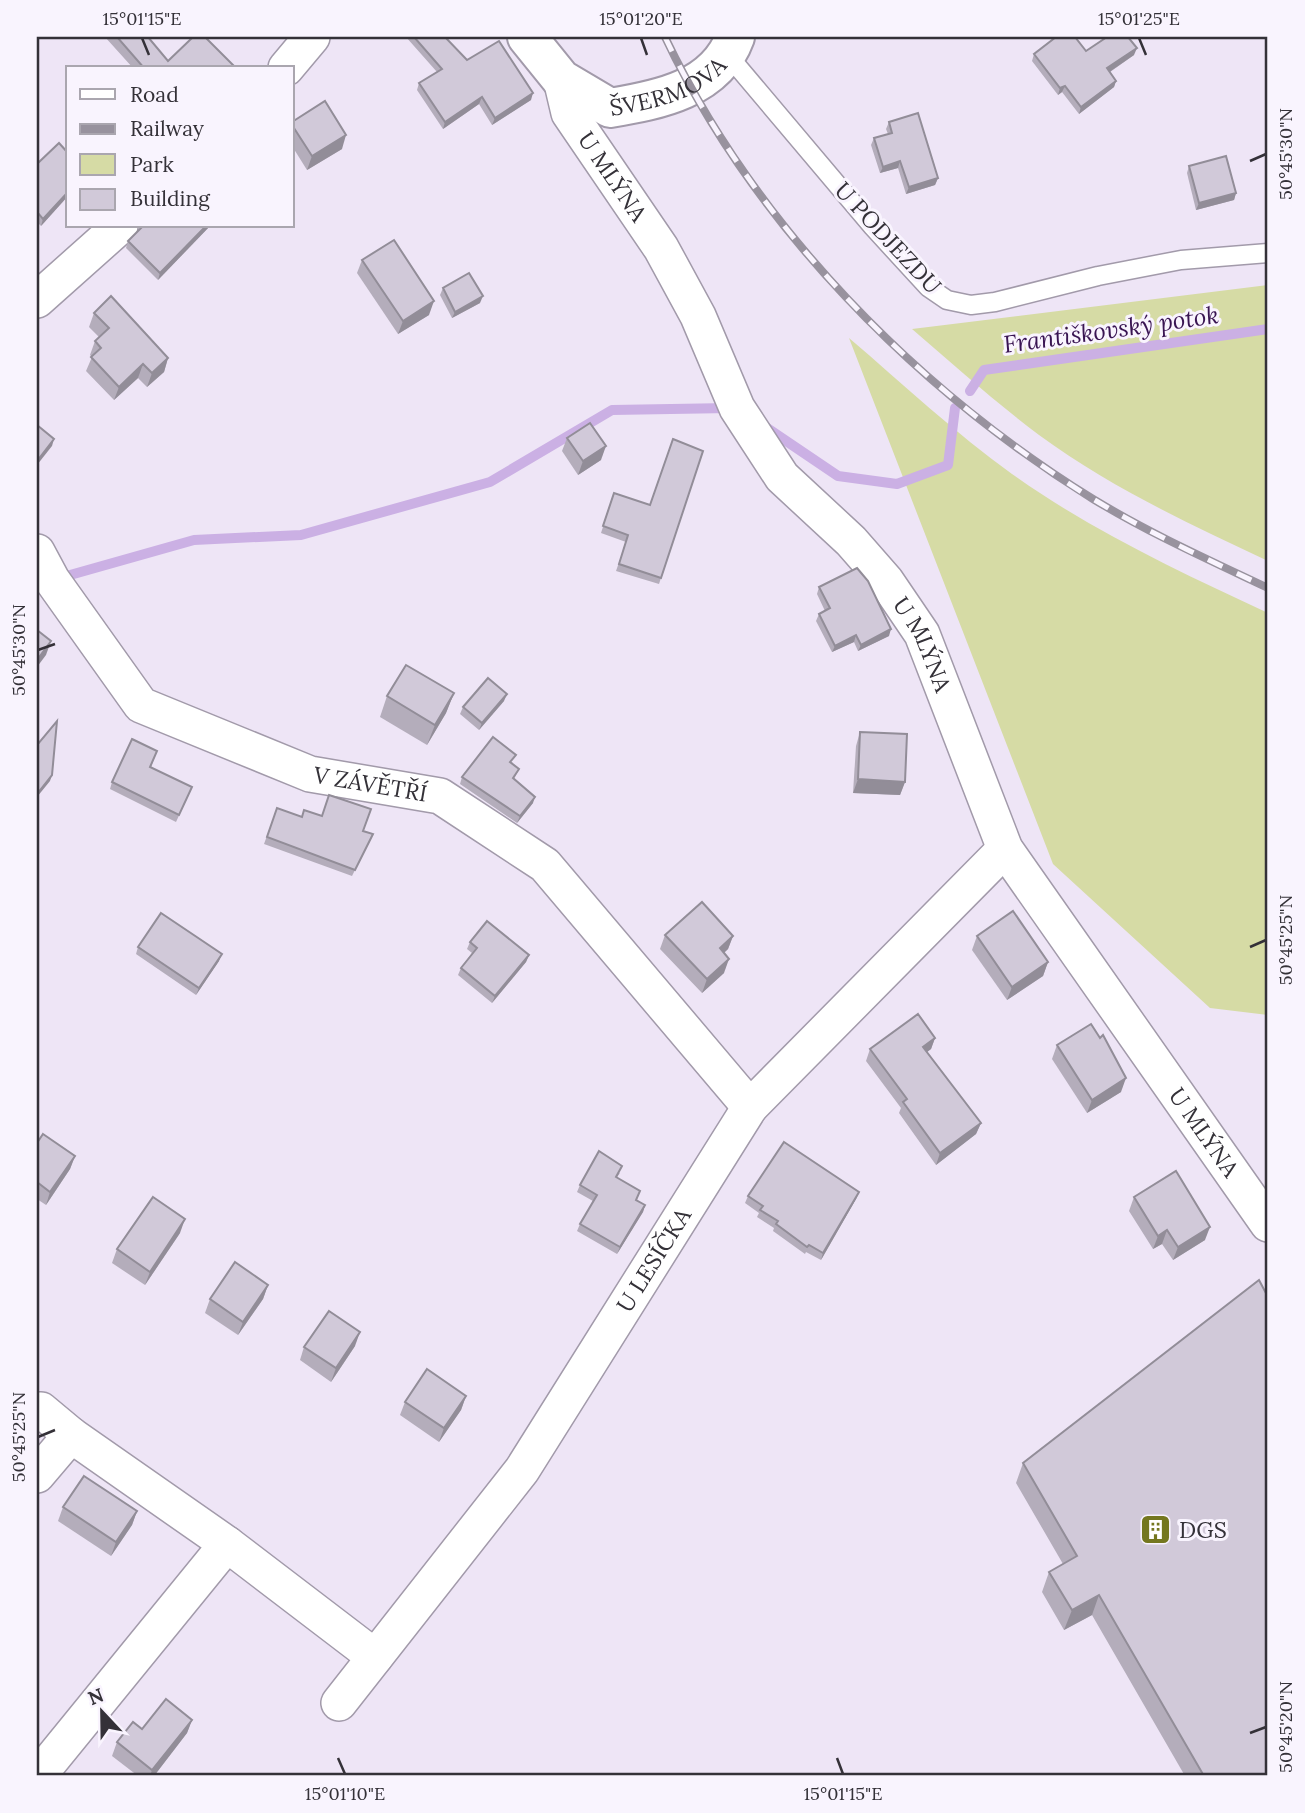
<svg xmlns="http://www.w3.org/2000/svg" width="1305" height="1813" font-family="Lora,serif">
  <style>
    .green { fill: #d6dba5 }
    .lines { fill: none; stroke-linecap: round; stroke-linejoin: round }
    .stream { stroke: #cbb0e4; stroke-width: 10 }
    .service-casing { stroke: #a29aaa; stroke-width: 21 }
    .minor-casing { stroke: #a29aaa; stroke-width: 38 }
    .tertiary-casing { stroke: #a29aaa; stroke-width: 42 }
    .service { stroke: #fff; stroke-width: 18 }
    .minor { stroke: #fff; stroke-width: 35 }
    .tertiary { stroke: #fff; stroke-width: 38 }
    .rail-casing { stroke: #98929e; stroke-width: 8 }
    .rail { stroke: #f9f4fe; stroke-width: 5; stroke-dasharray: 16; stroke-linecap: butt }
    .wall { fill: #b4adbb }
    .shaded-wall { fill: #928d98 }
    .building { fill: #d1c9d9; stroke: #928d98; stroke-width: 2 }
    .ticks { fill: none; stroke: #343138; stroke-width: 2.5 }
    .labels { text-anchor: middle; stroke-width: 6; stroke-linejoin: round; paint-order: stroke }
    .street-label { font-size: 23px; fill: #343138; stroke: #f9f4fe }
    .poi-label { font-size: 23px; fill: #343138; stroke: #f9f4fe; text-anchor: start }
    .water-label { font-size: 24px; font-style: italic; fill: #391452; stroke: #f9f4fe }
    .neatline { fill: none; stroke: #343138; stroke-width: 2.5 }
    .ticks-label { font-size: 18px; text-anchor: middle; fill: #343138 }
  </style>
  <rect width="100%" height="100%" fill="#eee5f6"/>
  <g class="green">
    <path d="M1268,285V561C1189,524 1110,487 1039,435C995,402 954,365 912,329Z"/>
    <path d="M849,338C903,384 955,433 1012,474C1092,531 1180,572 1268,613V1015L1210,1008L1053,864Z"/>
  </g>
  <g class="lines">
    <g class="stream">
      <path d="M970,391L984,370L1268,329"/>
      <path d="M764,426L838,476L897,484L948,465L955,408"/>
      <path d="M63,577L194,540L301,535L490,482L612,410L730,408"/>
    </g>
    <defs>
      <path id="service" d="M727,54L873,227L928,287L947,300L971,305L995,302L1098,276L1181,260L1268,253"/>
      <g id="minor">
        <path d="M286,68L312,37"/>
        <path id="s1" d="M561,79L569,113L661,248L698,316L737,408L782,477L851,541L886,581L922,634L1005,849L1268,1224"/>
        <path d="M37,300L120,226"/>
        <path id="s2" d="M37,552L52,580L141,705L310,774L440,796L545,865L750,1107"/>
        <path d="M41,1410L71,1435"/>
        <path d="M37,1475L71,1435L227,1544L375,1657"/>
        <path id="s3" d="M339,1703L522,1470L750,1107L1005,849"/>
        <path d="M38,1776L227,1544"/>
      </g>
      <g id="tertiary">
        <path id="s4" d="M527,37L561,79L610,108C659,100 716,89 735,37"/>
      </g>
    </defs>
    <use href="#service" class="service-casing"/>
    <use href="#minor" class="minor-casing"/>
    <use href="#tertiary" class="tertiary-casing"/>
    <use href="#service" class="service"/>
    <use href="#minor" class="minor"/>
    <use href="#tertiary" class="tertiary"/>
    <defs>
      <path id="rail" d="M665,37C755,226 916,389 1093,499C1149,533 1209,560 1268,588"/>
    </defs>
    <use href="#rail" class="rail-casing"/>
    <use href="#rail" class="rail"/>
  </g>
  <g class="wall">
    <path d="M105,37H148L168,61L236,68H133Z"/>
    <path d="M406,37H445L467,60L531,100L492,125L479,104L443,129L417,90L419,83L437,72Z"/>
    <path d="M1086,51L1134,55L1110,72L1116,81L1114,87L1079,114L1062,92L1058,95L1032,61L1034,54Z"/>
    <path d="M889,122L938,178L935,185L906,194L898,168L880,173L871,145L874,138L888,134L886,129Z"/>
    <path d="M292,125L342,149L307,170L292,146Z"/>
    <path d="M68,153V196L41,226L37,222V164Z"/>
    <path d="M1189,166L1236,193L1234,200L1196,210L1187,173Z"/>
    <path d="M210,226L158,280L126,248L128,241Z"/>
    <path d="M362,260L429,315L398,334L357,273Z"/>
    <path d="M443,288L480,303L452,318L440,295Z"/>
    <path d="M94,313L168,358L164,372L147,387L138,378L114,400L86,371L92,357L90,355L95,341L99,337L89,327Z"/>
    <path d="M567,438L601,460L578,475L562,451Z"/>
    <path d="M703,451L659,584L616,571L626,542L601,533L614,493L650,505Z"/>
    <path d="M819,587L889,636L858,651L854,642L832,652L816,621L819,614L825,611L817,594Z"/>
    <path d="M454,693L446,713L427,745L380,717L387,696Z"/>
    <path d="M504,701L479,730L460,714L463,707Z"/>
    <path d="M860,732L905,782L900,795L853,793L856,746Z"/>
    <path d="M157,751L151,767L189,794L176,822L110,789L112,782Z"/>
    <path d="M513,762L512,763L519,769L514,779L533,803L517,823L460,784L462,777Z"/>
    <path d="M277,808L301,817L363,831L373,834L352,876L264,844Z"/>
    <path d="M665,935L733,936L728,949L724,953V973L702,993L660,949Z"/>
    <path d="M977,936L1048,962L1043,976L1007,1000L972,950Z"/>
    <path d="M470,942L529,955L526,962L492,1003L458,975L461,968L472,953L467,949Z"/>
    <path d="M138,947L219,961L196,995L136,954Z"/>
    <path d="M935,1038L931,1049L927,1052L981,1123L976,1134L936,1165L899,1113L901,1108L866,1061L870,1049Z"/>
    <path d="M1057,1045L1121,1092L1087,1113L1052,1059Z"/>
    <path d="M37,1143L75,1156L70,1169L46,1205L37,1199Z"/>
    <path d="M620,1173L617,1177L637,1200L645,1205L643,1212L617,1254L577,1231L580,1224L593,1201L577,1192L580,1185Z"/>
    <path d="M859,1192L856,1199L821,1260L806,1252L805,1254L773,1231L774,1228L757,1217L759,1213L745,1203L748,1196Z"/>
    <path d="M1134,1197L1205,1240L1173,1260L1162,1244L1153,1249L1129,1211Z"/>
    <path d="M180,1233L145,1285L112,1263L117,1249Z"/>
    <path d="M268,1285L263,1299L238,1335L205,1313L210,1299Z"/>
    <path d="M355,1346L331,1382L300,1360L304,1347Z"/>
    <path d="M466,1396L461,1410L439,1442L400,1415L405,1402Z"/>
    <path d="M1023,1463L1268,1776H1185L1092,1615L1064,1630L1042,1592L1049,1572L1063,1564L1016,1483Z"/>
    <path d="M63,1507L137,1511L132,1525L111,1556L58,1521Z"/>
    <path d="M192,1720L187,1733L154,1776H138L112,1756L117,1742L142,1729Z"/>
  </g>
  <g class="shaded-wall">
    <path d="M1137,48L1134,55L1105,75L1107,68Z"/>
    <path d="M1116,81L1114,87L1079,114L1081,107Z"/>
    <path d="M1065,86L1062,92L1058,95L1060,88Z"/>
    <path d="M533,93L531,100L492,125L495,118Z"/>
    <path d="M482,97L479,104L443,129L445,122Z"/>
    <path d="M346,135L342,149L307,170L312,156Z"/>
    <path d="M900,161L898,168L880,173L883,167Z"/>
    <path d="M938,178L935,185L906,194L909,187Z"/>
    <path d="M68,192V196L41,226L43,219Z"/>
    <path d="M1236,193L1234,200L1196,210L1199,203Z"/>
    <path d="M206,226H210L158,280L160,273Z"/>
    <path d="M483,296L480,303L452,318L455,312Z"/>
    <path d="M434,301L429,315L398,334L403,321Z"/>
    <path d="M168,358L164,372L147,387L152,373Z"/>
    <path d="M143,364L138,378L114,400L119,387Z"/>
    <path d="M54,439L52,446L37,465V461Z"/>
    <path d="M606,446L601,460L578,475L583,461Z"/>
    <path d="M891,629L889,636L858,651L861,645Z"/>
    <path d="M856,635L854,642L832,652L835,646Z"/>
    <path d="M51,641L46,655L37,667V660Z"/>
    <path d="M454,693L446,713L427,745L435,725Z"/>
    <path d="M507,694L504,701L479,730L482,723Z"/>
    <path d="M52,775L50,781L37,797V794Z"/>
    <path d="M858,779L905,782L900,795L853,793Z"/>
    <path d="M535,797L533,803L517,823L520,816Z"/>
    <path d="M733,936L728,949L715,961L720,948Z"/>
    <path d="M222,954L219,961L196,995L199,988Z"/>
    <path d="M529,955L526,962L492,1003L495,996Z"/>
    <path d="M729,959L724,973L702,993L707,979Z"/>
    <path d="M1048,962L1043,976L1007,1000L1012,987Z"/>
    <path d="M935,1038L931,1049L919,1058L923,1047Z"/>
    <path d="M1126,1078L1121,1092L1087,1113L1092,1100Z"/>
    <path d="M981,1123L976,1134L936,1165L940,1153Z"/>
    <path d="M75,1156L70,1169L46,1205L50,1192Z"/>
    <path d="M859,1192L856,1199L821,1260L823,1253Z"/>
    <path d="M645,1205L643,1212L617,1254L620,1247Z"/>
    <path d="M185,1219L180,1233L145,1285L150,1272Z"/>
    <path d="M1210,1227L1205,1240L1173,1260L1178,1247Z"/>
    <path d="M1167,1230L1162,1244L1153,1249L1158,1236Z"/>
    <path d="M268,1285L263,1299L238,1335L243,1322Z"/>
    <path d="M360,1332L355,1346L331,1382L336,1368Z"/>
    <path d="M466,1396L461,1410L439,1442L444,1428Z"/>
    <path d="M137,1511L132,1525L111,1556L116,1542Z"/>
    <path d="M1099,1595L1092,1615L1064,1630L1072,1610Z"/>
    <path d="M192,1720L187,1733L154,1776H150L152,1770Z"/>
  </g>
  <g class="building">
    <path d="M117,37H148L168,61L193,37H205L236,68H144Z"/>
    <path d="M414,37H445L467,60L499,41L533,93L495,118L482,97L445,122L419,83L442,69Z"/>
    <path d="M1056,37H1075L1086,51L1107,37H1128L1137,48L1107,68L1116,81L1081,107L1065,86L1060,88L1034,54Z"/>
    <path d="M325,101L346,135L312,156L292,125V122Z"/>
    <path d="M918,113L938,178L909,187L900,161L883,167L874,138L892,133L889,122Z"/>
    <path d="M59,143L68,153V192L43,219L37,212V164Z"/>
    <path d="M1226,156L1236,193L1199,203L1189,166Z"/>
    <path d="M143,226H206L160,273L128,241Z"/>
    <path d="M394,240L434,301L403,321L362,260Z"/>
    <path d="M469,273L483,296L455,312L443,288Z"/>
    <path d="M111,296L168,358L152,373L143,364L119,387L91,357L101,348L95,341L109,328L94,313Z"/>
    <path d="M590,423L606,446L583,461L567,438Z"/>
    <path d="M37,425L54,439L37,461Z"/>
    <path d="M673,439L703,451L661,578L619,564L628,535L603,526L614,493L650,505Z"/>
    <path d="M857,568L868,581L891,629L861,645L856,635L835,646L819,614L830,608L819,587Z"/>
    <path d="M37,630L51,641L37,660Z"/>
    <path d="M406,665L454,693L435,725L387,696Z"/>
    <path d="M488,678L507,694L482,723L463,707Z"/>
    <path d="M57,721L52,775L37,794V745Z"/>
    <path d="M860,732L907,734L905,782L858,779Z"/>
    <path d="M493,737L516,755L510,762L519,769L513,778L535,797L520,816L462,777Z"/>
    <path d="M132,739L157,751L150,767L192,787L179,815L112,782Z"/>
    <path d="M329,795L371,809L363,831L373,834L355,870L267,837L277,808L302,817L304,810L322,816Z"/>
    <path d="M702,902L733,936L720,948L729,959L707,979L665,935Z"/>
    <path d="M1013,911L1048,962L1012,987L977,936Z"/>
    <path d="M161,913L222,954L199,988L138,947Z"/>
    <path d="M487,921L529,955L495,996L461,968L477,948L470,942Z"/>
    <path d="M918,1014L935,1038L923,1047L981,1123L940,1153L903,1102L907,1099L870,1049Z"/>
    <path d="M1091,1024L1100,1038L1103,1035L1126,1078L1092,1100L1057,1045Z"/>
    <path d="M43,1134L75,1156L50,1192L37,1182V1143Z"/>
    <path d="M784,1142L859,1192L823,1253L809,1245L807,1247L776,1224L778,1221L760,1210L763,1206L748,1196Z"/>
    <path d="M599,1151L622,1166L616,1177L640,1191L636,1200L645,1205L620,1247L580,1224L597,1195L580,1185Z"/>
    <path d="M1176,1171L1210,1227L1178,1247L1167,1230L1158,1236L1134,1197Z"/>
    <path d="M153,1197L185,1219L150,1272L117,1249Z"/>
    <path d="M235,1262L268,1285L243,1322L210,1299Z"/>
    <path d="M1259,1280L1268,1297V1776H1204L1099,1595L1072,1610L1049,1572L1077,1556L1023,1463Z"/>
    <path d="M329,1311L360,1332L336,1368L304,1347Z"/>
    <path d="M427,1369L466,1396L444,1428L405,1402Z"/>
    <path d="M84,1476L137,1511L116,1542L63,1507Z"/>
    <path d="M166,1699L192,1720L152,1770L117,1742L133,1722L142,1729Z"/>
  </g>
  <path class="ticks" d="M142,38L149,55M641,38L647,55M1139,38L1146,55M1250,161L1266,154M38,650L55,644M1250,947L1266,940M38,1437L55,1430M1250,1733L1266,1727M338,1758L345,1774M837,1758L843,1774"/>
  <defs>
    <symbol id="building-square" viewBox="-11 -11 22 22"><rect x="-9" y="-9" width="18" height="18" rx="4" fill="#74771f" stroke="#f9f4fe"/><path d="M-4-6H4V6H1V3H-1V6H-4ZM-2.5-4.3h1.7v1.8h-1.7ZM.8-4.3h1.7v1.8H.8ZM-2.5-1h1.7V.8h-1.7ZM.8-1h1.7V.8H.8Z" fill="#fff"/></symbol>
  </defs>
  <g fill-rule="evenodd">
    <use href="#building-square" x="1138" y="1512" width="35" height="35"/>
  </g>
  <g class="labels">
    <g class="street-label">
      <text dy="8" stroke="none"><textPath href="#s4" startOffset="173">ŠVERMOVA</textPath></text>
      <text dy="8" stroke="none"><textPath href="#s1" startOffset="112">U MLÝNA</textPath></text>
      <text transform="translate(888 238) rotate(47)" y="8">U PODJEZDU</text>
      <text dy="8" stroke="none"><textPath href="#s1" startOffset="679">U MLÝNA</textPath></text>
      <text dy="8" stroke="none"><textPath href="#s2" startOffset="429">V ZÁVĚTŘÍ</textPath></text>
      <text dy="8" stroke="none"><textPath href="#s1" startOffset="1246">U MLÝNA</textPath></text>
      <text dy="8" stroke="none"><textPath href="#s3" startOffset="544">U LESÍČKA</textPath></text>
    </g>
    <g class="poi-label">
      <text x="1179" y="1538">DGS</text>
    </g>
    <g class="water-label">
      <text transform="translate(1111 330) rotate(-8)" y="8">Františkovský potok</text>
    </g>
  </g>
  <rect width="1305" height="1813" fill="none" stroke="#f9f4fe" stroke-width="77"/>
  <rect x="66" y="66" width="228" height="161" fill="#f9f4fe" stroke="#aaa6af" stroke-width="2"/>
  <rect x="80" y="89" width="35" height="10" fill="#ffffff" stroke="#aaa6af" stroke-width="2"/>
  <text x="130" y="102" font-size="21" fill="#343138">Road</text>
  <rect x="80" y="124" width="35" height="10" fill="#98929e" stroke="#aaa6af" stroke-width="2"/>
  <text x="130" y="136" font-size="21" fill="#343138">Railway</text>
  <rect x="80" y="154" width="35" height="21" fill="#d6dba5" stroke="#aaa6af" stroke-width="2"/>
  <text x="130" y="172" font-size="21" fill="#343138">Park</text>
  <rect x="80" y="189" width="35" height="21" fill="#d1c9d9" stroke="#aaa6af" stroke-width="2"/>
  <text x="130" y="206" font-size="21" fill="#343138">Building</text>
  <g transform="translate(102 1712) rotate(338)" stroke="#f9f4fe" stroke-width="5" paint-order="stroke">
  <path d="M0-5L12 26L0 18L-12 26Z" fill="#343138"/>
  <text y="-10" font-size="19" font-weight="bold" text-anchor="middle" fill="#343138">N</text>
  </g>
  <rect x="38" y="38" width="1228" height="1736" class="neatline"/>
  <g class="ticks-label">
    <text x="142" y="25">15°01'15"E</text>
    <text x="641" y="25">15°01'20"E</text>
    <text x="1139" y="25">15°01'25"E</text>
    <text transform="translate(1286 154) rotate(-90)" y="6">50°45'30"N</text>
    <text transform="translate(19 650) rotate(-90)" y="6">50°45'30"N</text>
    <text transform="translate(1286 940) rotate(-90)" y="6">50°45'25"N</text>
    <text transform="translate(19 1437) rotate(-90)" y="6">50°45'25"N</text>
    <text transform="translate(1286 1727) rotate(-90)" y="6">50°45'20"N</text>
    <text x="345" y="1800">15°01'10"E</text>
    <text x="843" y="1800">15°01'15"E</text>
  </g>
</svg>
